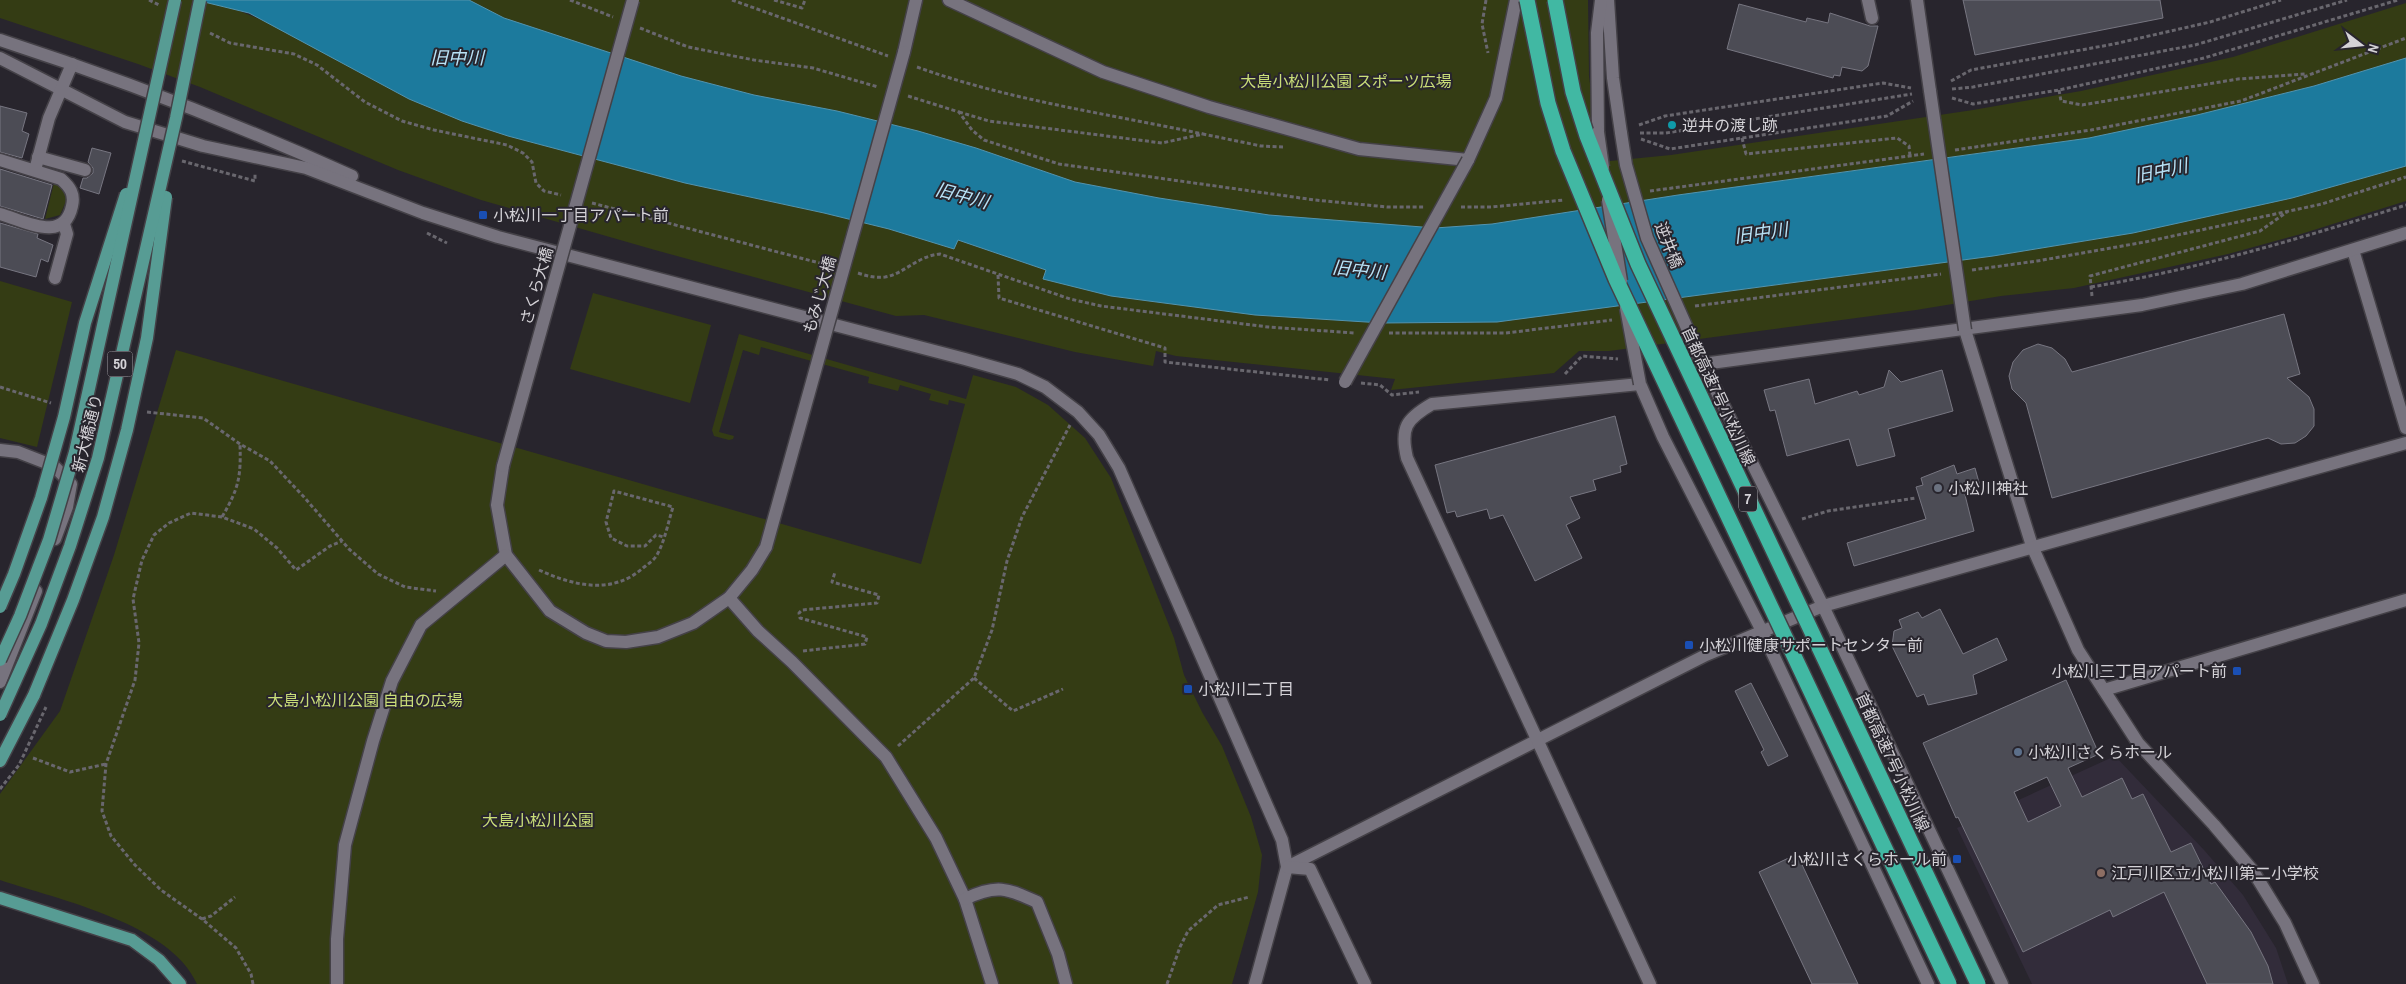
<svg xmlns="http://www.w3.org/2000/svg" width="2406" height="984" font-family="'Archivo Narrow','Noto Sans JP',sans-serif">
  <style>
    .built { fill: #322c3a }
    .green { fill: #343c14 }
    .water { fill: #1c7a9d; stroke: #5394ae }
    .building { fill: #4c4c55; stroke: #777681; fill-rule: evenodd }
    .lines { fill: none; stroke-linecap: round; stroke-linejoin: round }
    .minor-casing { stroke: #444147; stroke-width: 15 }
    .major-casing { stroke: #444147; stroke-width: 15 }
    .path { stroke: #69676e; stroke-width: 3; stroke-dasharray: 4 2.5; stroke-linecap: butt }
    .minor { stroke: #77737e; stroke-width: 12 }
    .major { stroke: #579c94; stroke-width: 12 }
    .minor-bridge-casing { stroke: #444147; stroke-width: 15; stroke-linecap: butt }
    .major-bridge-casing { stroke: #444147; stroke-width: 15; stroke-linecap: butt }
    .highway-bridge-casing { stroke: #444147; stroke-width: 18; stroke-linecap: butt }
    .path-bridge { stroke: #69676e; stroke-width: 3; stroke-dasharray: 4 2.5; stroke-linecap: butt }
    .minor-bridge { stroke: #77737e; stroke-width: 12 }
    .major-bridge { stroke: #579c94; stroke-width: 12 }
    .highway-bridge { stroke: #41b8a3; stroke-width: 15 }
    .culture-dot { fill: #0f9aa8; stroke: #28252d; stroke-width: 2 }
    .transit-dot { fill: #1a4fb4; stroke: #28252d; stroke-width: 2 }
    .worship-dot { fill: #6b7280; stroke: #28252d; stroke-width: 2 }
    .service-dot { fill: #5c6f8a; stroke: #28252d; stroke-width: 2 }
    .education-dot { fill: #8d6e63; stroke: #28252d; stroke-width: 2 }
    .labels { text-anchor: middle; stroke-width: 4; stroke-linejoin: round; paint-order: stroke }
    .shield { fill: #28252d; stroke: #a09ea4; stroke-width: 1 }
    .shield-label { font-size: 15px; font-weight: bold; fill: #d4d2d7 }
    .park-label { font-size: 16px; fill: #c9dd78; stroke: #28252d }
    .poi-label { font-size: 16px; fill: #d4d2d7; stroke: #28252d; text-anchor: start }
    .street-label { font-size: 16px; fill: #d4d2d7; stroke: #28252d }
    .water-label { font-size: 18px; font-style: italic; fill: #b9e3f7; stroke: #28252d }
  </style>
  <rect width="100%" height="100%" fill="#28252d"/>
  <path class="built" d="M2115,756L2204,850L2243,895L2276,948L2288,984H2032L1957,828Z"/>
  <g class="green">
    <path d="M0,0H196L232,8L264,21L409,99L462,121L508,136L685,183L824,213L889,229L954,249L957,240L1046,270L1044,279L1111,296L1255,315L1382,323L1497,322L1993,256L2133,233L2292,198L2406,166V201L2301,234L2228,254L2074,288L2001,296L1916,310L1609,351H1579L1554,373L1391,390L1395,379L1176,356L1156,351L1153,366L1075,352L924,315L896,316L655,250L481,200L398,170L200,87L138,64L0,18Z"/>
    <path d="M469,0H1588L1589,76L1600,162L1671,155L1973,110L2081,91L2233,57L2406,3V58L2314,86L2197,115L2089,138L1678,195L1492,224L1435,228L1269,215L1159,198L1075,182L976,148L918,131L837,111L754,95L681,76L504,18Z"/>
    <path d="M54,183L62,188L67,199L60,215L45,219Z"/>
    <path d="M0,281L72,302L37,447L0,438Z"/>
    <path d="M593,293L711,325L690,403L570,369Z"/>
    <path d="M739,334L966,399L973,375L1016,387L1048,405L1085,438L1111,478L1174,638L1184,675L1202,712L1222,746L1251,817L1262,855L1258,892L1232,984H197C170,923 59,900 0,880V794L60,711L114,555L176,350L921,564L965,404L949,400L948,405L929,400L931,394L900,385L898,391L868,383L869,377L761,347L759,355L743,350L719,432L734,436L733,439L729,440L714,436L712,430Z"/>
  </g>
  <path class="water" d="M196,0H469L504,18L681,76L754,95L837,111L918,131L976,148L1075,182L1159,198L1269,215L1435,228L1492,224L1678,195L2089,138L2197,115L2314,86L2406,58V166L2292,198L2133,233L1993,256L1497,322L1382,323L1255,315L1111,296L1043,279L1046,270L958,240L954,249L889,229L824,213L685,183L508,136L462,121L409,99L249,13Z"/>
  <g class="building">
    <path d="M1963,0H2160L2163,18L1975,55Z"/>
    <path d="M1739,4L1806,22L1807,18L1828,23L1830,13L1870,26H1878L1868,66L1862,71L1842,67L1840,76L1834,75L1833,78L1727,49Z"/>
    <path d="M0,106L27,113L22,131L29,134L22,158L0,152Z"/>
    <path d="M92,148L111,153L99,194L80,188L83,178H87L93,173V168L88,162Z"/>
    <path d="M0,169L52,185L43,219L0,206Z"/>
    <path d="M0,223L38,234L37,238L53,245L48,262L41,259L36,277L0,267Z"/>
    <path d="M2284,314L2300,374L2287,378L2309,397L2314,409V426L2306,436L2295,443L2281,444L2268,438L2052,498L2026,403L2012,389L2009,376L2013,362L2023,350L2038,344L2052,348L2065,359L2072,372Z"/>
    <path d="M1889,370L1901,382L1942,370L1953,411L1888,429L1895,456L1857,466L1849,439L1787,456L1775,410L1770,411L1764,390L1809,379L1815,404L1857,391L1859,395L1884,387Z"/>
    <path d="M1615,416L1627,464L1620,466L1621,472L1593,480L1596,490L1570,497L1580,518L1566,525L1582,558L1535,581L1503,515L1490,519L1487,509L1457,517L1455,511L1447,513L1435,465Z"/>
    <path d="M1954,465L1957,474L1975,468L1980,486L1964,491L1974,531L1854,566L1847,543L1926,519L1916,487L1923,485L1921,478Z"/>
    <path d="M1940,609L1963,654L1997,638L2007,660L1973,675L1977,694L1928,705L1924,694L1917,697L1892,646L1894,631L1902,628L1899,620L1918,612L1922,618Z"/>
    <path d="M2066,680L2099,754L2068,768L2082,797L2122,778L2132,799L2143,794L2171,852L2191,843L2211,884L2215,882L2251,932L2268,966L2273,984H2207L2164,892L2113,917L2110,910L2023,952L1958,817L1956,818L1923,743ZM2047,777L2061,806L2028,822L2014,792Z"/>
    <path d="M1751,683L1788,756L1768,766L1761,752L1764,750L1735,691Z"/>
    <path d="M1797,854L1858,984H1812L1759,872Z"/>
  </g>
  <g class="lines">
    <defs>
      <g id="minor">
        <path d="M949,0L1103,72L1209,107L1359,149L1468,160L1496,98L1516,0"/>
        <path d="M1608,0L1613,78L1621,133"/>
        <path d="M1868,0L1872,18"/>
        <path d="M1917,0L1930,91"/>
        <path d="M0,40C120,79 237,124 352,176"/>
        <path d="M904,52L916,0"/>
        <path d="M0,58L125,122L203,146L306,168L423,213L498,237L965,359L1018,374L1045,387L1078,412L1099,435L1119,468L1282,840L1287,867L1255,984"/>
        <path d="M1598,132L1597,33L1601,0"/>
        <path d="M38,157L85,170"/>
        <path d="M0,160L61,179C70,187 75,194 72,206C64,244 25,221 0,214"/>
        <path d="M35,170L49,118L72,64"/>
        <path d="M2353,250L2406,428"/>
        <path d="M55,278L67,234L64,224"/>
        <path d="M1965,330L2032,546L2078,650L2138,743L2214,825L2253,871L2285,923L2313,984"/>
        <path d="M0,450L18,452L54,466L71,484L67,507L55,539"/>
        <path d="M503,466L497,505L506,555L550,611L586,633L606,641L626,642L658,637L693,623L729,598L752,570L766,547"/>
        <path d="M729,598L758,631L792,662L886,757L936,838L965,899L992,984"/>
        <path d="M0,682L36,591"/>
        <path d="M2104,690L2406,600"/>
        <path d="M1287,867L1706,655L1823,606L2406,443"/>
        <path d="M1287,867L1310,869L1365,984"/>
        <path d="M965,899C996,884 1007,888 1037,902L1058,954L1066,984"/>
        <path d="M337,984V939L345,845L373,741L392,681L421,625L506,555"/>
        <path d="M1650,984L1407,458C1400,428 1406,419 1432,404L1640,384L1663,437L1762,631L1928,984"/>
        <path d="M2002,984L1823,606L1703,364L2142,305L2242,284L2406,233"/>
      </g>
      <g id="major">
        <path d="M0,761L34,695"/>
        <path d="M0,898L132,940L159,960L180,984"/>
      </g>
    </defs>
    <use href="#minor" class="minor-casing"/>
    <use href="#major" class="major-casing"/>
    <g class="path">
      <path d="M149,0L159,5"/>
      <path d="M570,0L613,17"/>
      <path d="M732,0L888,56"/>
      <path d="M774,0L802,8L805,0"/>
      <path d="M1486,0L1482,24L1488,53"/>
      <path d="M640,28L688,47L754,60L813,68L878,87"/>
      <path d="M210,33L230,43L294,54L317,65L365,102L402,121L434,130L507,145L523,153L532,162L536,183L544,191L561,195"/>
      <path d="M917,67C1009,100 1108,114 1203,134"/>
      <path d="M1951,81L1971,70L2114,44L2210,22L2281,0"/>
      <path d="M1952,89L1973,87L2195,45L2347,0"/>
      <path d="M2059,90L2061,101L2082,105L2238,79L2305,74"/>
      <path d="M908,96L959,112L972,130L984,140L1059,164L1315,200L1387,207H1424"/>
      <path d="M1952,98L1973,104L2059,90L2204,58L2398,0"/>
      <path d="M959,112L989,121L1162,143L1203,134L1261,146L1283,147"/>
      <path d="M1639,125L1665,116L1883,83L1911,88"/>
      <path d="M1640,133H1666L1912,94"/>
      <path d="M1742,138L1746,154L1897,138L1909,146L1910,156"/>
      <path d="M1641,139L1670,149L1887,116L1913,101"/>
      <path d="M1955,150L2091,130L2241,101L2406,38"/>
      <path d="M182,161L255,181V174"/>
      <path d="M1650,191L1924,154"/>
      <path d="M592,203L827,265"/>
      <path d="M1461,207H1491L1564,200"/>
      <path d="M427,233L447,243"/>
      <path d="M1972,270L2037,261L2145,242L2322,204L2406,177"/>
      <path d="M858,273C867,276 875,278 885,277C904,274 917,256 940,254L1070,299L1101,306L1268,327L1355,333"/>
      <path d="M998,275L999,298L1165,348V362L1330,380"/>
      <path d="M2091,287C2199,269 2302,238 2406,205"/>
      <path d="M2092,296L2090,276L2260,231L2287,212"/>
      <path d="M1695,306L1941,274"/>
      <path d="M1389,333H1506L1612,320"/>
      <path d="M1565,374L1582,356L1618,359"/>
      <path d="M1361,383L1380,385L1392,395L1419,392"/>
      <path d="M0,387L51,403"/>
      <path d="M147,412L203,418L240,444L270,461L304,497L349,549L378,574L405,587L436,591"/>
      <path d="M222,517C239,488 241,477 240,444"/>
      <path d="M1802,519L1828,511L1916,498"/>
      <path d="M539,570C574,586 612,595 643,568C648,564 654,560 657,555C665,540 668,523 673,507L614,491L606,522L611,538L627,546H645L656,535L664,537"/>
      <path d="M803,651L865,644L867,637L800,618L799,613L802,610L877,603L879,595L832,582L835,572"/>
      <path d="M974,678L1013,711L1063,689"/>
      <path d="M898,746L974,678L992,630L1007,561L1022,517L1070,425"/>
      <path d="M33,758L70,772L106,764"/>
      <path d="M202,919L211,916L235,897"/>
      <path d="M253,984L251,974L236,948L202,919L161,890L135,865L111,836L102,811L106,764L135,680L139,643L133,599L142,560L154,535L169,523L191,513L222,517L254,529L277,548L296,570L330,546L342,541"/>
      <path d="M1167,984L1180,947L1188,931L1218,905L1249,897"/>
    </g>
    <use href="#minor" class="minor"/>
    <use href="#major" class="major"/>
    <defs>
      <g id="minor-bridge">
        <path d="M1930,91L1965,330"/>
        <path d="M1598,132L1603,167"/>
        <path d="M1621,133L1626,165L1647,238L1703,364"/>
        <path d="M1608,200L1621,281"/>
        <path d="M1626,308L1640,384"/>
        <path d="M1345,382L1468,160"/>
        <path d="M503,466L633,0"/>
        <path d="M766,547L904,52"/>
      </g>
      <g id="major-bridge">
        <path d="M0,607L14,574L41,498L64,417L85,323L126,194"/>
        <path d="M0,660L20,616L49,540L75,452L175,0"/>
        <path d="M34,695L73,600L103,517L127,430L147,338L166,197"/>
        <path d="M0,715L41,624L70,546L98,458L176,118L200,0"/>
      </g>
      <g id="highway-bridge">
        <path d="M1527,0L1548,103L1563,151L1616,279L1949,984"/>
        <path d="M1555,0L1573,92L1587,136L1638,264L1978,984"/>
      </g>
    </defs>
    <use href="#minor-bridge" class="minor-bridge-casing"/>
    <use href="#major-bridge" class="major-bridge-casing"/>
    <use href="#highway-bridge" class="highway-bridge-casing"/>
    <path class="path-bridge" d="M0,789L19,765L46,707"/>
    <use href="#minor-bridge" class="minor-bridge"/>
    <use href="#major-bridge" class="major-bridge"/>
    <use href="#highway-bridge" class="highway-bridge"/>
  </g>
  <circle class="culture-dot" cx="1672" cy="125" r="5"/>
  <g class="transit-dot">
    <rect x="478" y="210" width="10" height="10" rx="2.5"/>
    <rect x="1684" y="640" width="10" height="10" rx="2.5"/>
    <rect x="2232" y="666" width="10" height="10" rx="2.5"/>
    <rect x="1183" y="684" width="10" height="10" rx="2.5"/>
    <rect x="1952" y="854" width="10" height="10" rx="2.5"/>
  </g>
  <circle class="worship-dot" cx="1938" cy="488" r="5"/>
  <circle class="service-dot" cx="2018" cy="752" r="5"/>
  <circle class="education-dot" cx="2101" cy="873" r="5"/>
  <g class="labels">
    <g class="shield">
      <rect x="107.5" y="351.5" width="25" height="25" rx="4"/>
      <rect x="1739" y="486.5" width="18" height="25" rx="4"/>
    </g>
    <g class="shield-label">
      <text x="120" y="369">50</text>
      <text x="1748" y="504">7</text>
    </g>
    <g class="park-label">
      <text x="1346" y="87">大島小松川公園 スポーツ広場</text>
      <text x="365" y="706">大島小松川公園 自由の広場</text>
      <text x="538" y="826">大島小松川公園</text>
    </g>
    <g class="poi-label">
      <text x="1682" y="131">逆井の渡し跡</text>
      <text x="493" y="221">小松川一丁目アパート前</text>
      <text x="1948" y="494">小松川神社</text>
      <text x="1699" y="651">小松川健康サポートセンター前</text>
      <text x="2227" y="677" text-anchor="end">小松川三丁目アパート前</text>
      <text x="1198" y="695">小松川二丁目</text>
      <text x="2028" y="758">小松川さくらホール</text>
      <text x="1947" y="865" text-anchor="end">小松川さくらホール前</text>
      <text x="2111" y="879">江戸川区立小松川第二小学校</text>
    </g>
    <g class="street-label">
      <text transform="translate(1669 245) rotate(68)" y="6">逆井橋</text>
      <text transform="translate(536 286) rotate(-74)" y="6">さくら大橋</text>
      <text transform="translate(819 295) rotate(-74)" y="6">もみじ大橋</text>
      <text transform="translate(1719 396) rotate(65)" y="6">首都高速7号小松川線</text>
      <text transform="translate(87 433) rotate(-76)" y="6">新大橋通り</text>
      <text transform="translate(1893 762) rotate(65)" y="6">首都高速7号小松川線</text>
    </g>
    <g class="water-label">
      <text x="457" y="64">旧中川</text>
      <text transform="translate(2161 171) rotate(-12)" y="6">旧中川</text>
      <text transform="translate(962 196) rotate(15)" y="6">旧中川</text>
      <text transform="translate(1761 233) rotate(-8)" y="6">旧中川</text>
      <text transform="translate(1359 270) rotate(6)" y="6">旧中川</text>
    </g>
  </g>
  <g transform="translate(2361 45) rotate(106)" stroke="#28252d" stroke-width="4" paint-order="stroke">
  <path d="M0-4L9 19L0 12L-9 19Z" fill="#d4d2d7"/>
  <text y="-8" font-size="14" font-weight="bold" text-anchor="middle" fill="#d4d2d7">N</text>
  </g>
</svg>
